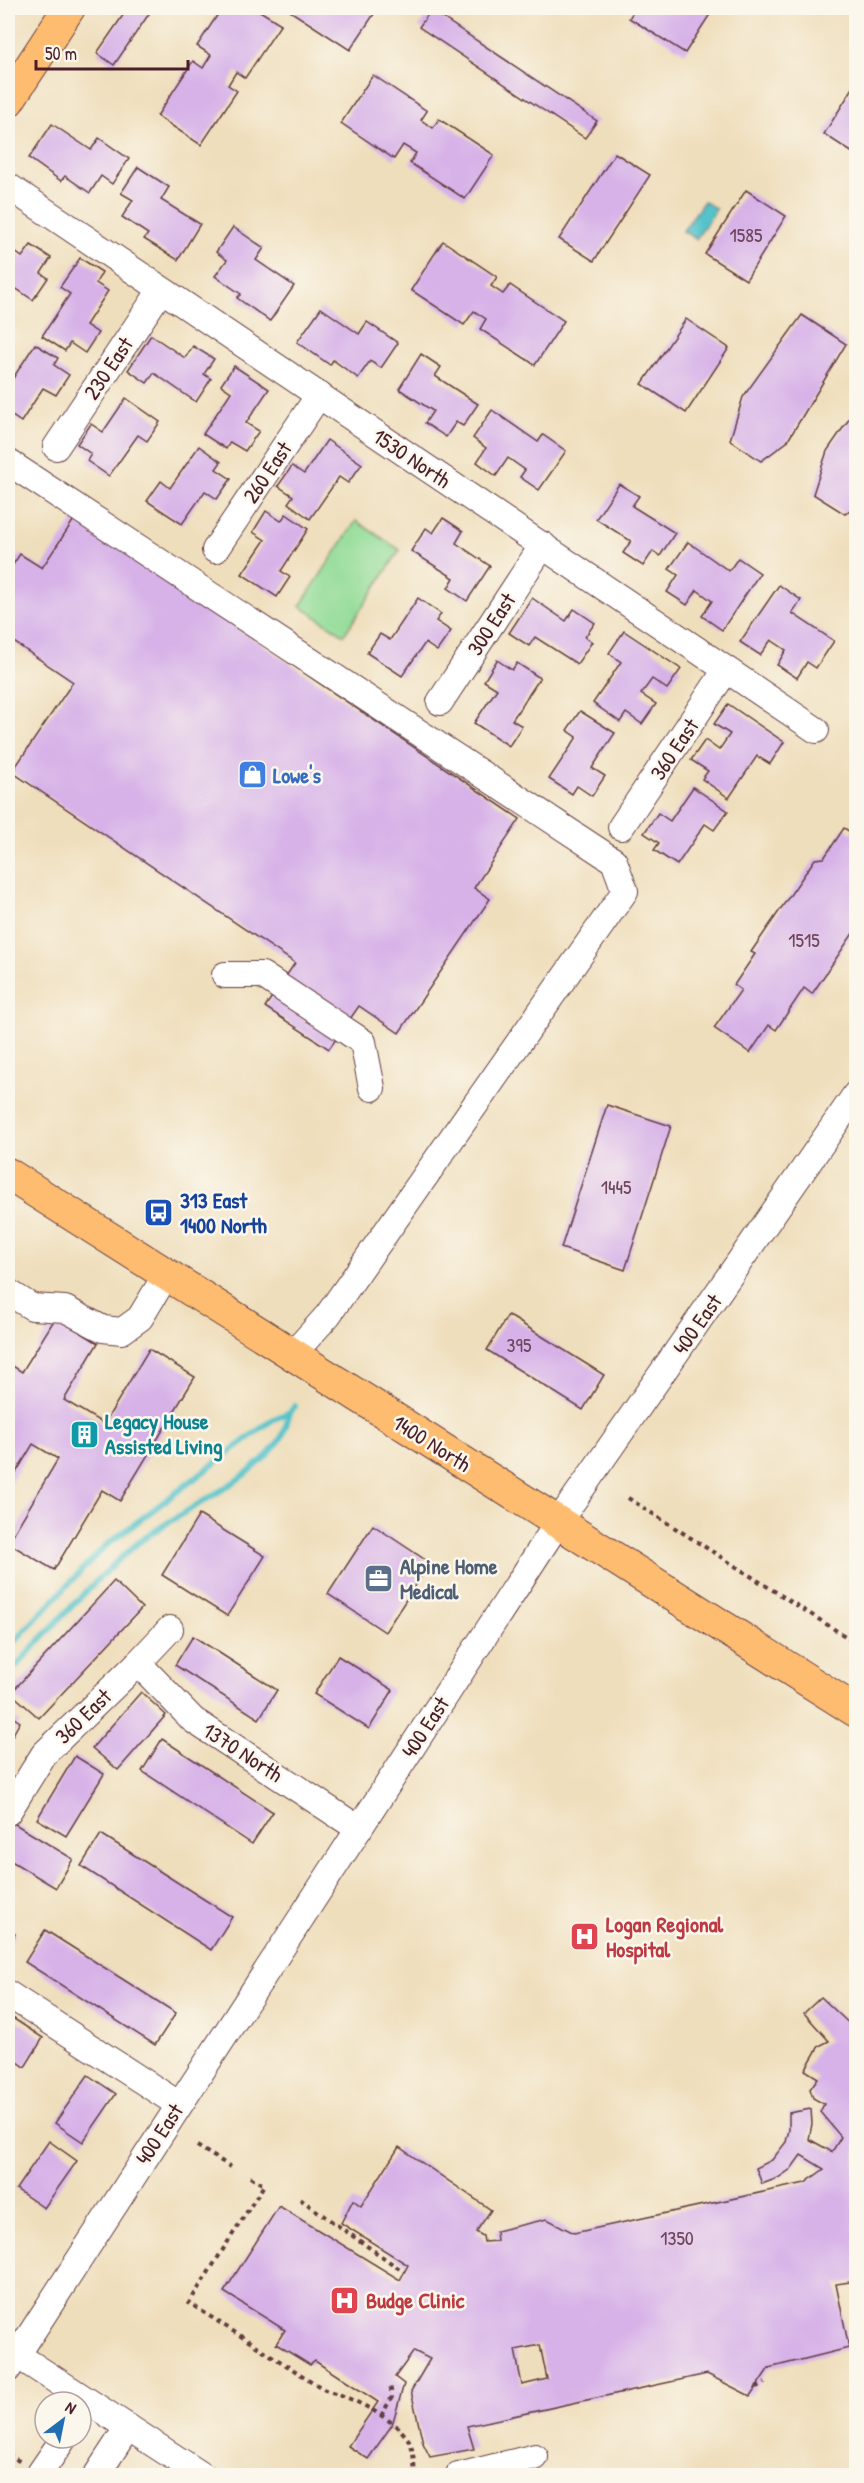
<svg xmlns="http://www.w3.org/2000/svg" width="864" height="2483" font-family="'Patrick Hand',sans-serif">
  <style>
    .green { fill: #93dc97; stroke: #6e7e61; stroke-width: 1.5 }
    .water { fill: #55c3ca; stroke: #50717a; stroke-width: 1.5 }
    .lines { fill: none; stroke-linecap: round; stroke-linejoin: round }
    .stream { stroke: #55c3ca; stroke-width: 6 }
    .building { fill: #d7b2e8; fill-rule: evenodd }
    .minor-casing { stroke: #633c41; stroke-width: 28 }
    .major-casing { stroke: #633c41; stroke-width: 34 }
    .path { stroke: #633c41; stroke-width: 4; stroke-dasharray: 4.5 4.5; stroke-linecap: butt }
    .minor { stroke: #fff; stroke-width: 26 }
    .major { stroke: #febc70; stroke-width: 32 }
    .labels { text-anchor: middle; stroke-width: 5; stroke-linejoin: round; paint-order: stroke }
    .number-label { font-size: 20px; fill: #6d445a }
    .street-label { font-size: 22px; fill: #4a1f2b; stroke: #fbf7ec }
    .shop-label { font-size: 22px; font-weight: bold; fill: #366cbe; stroke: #fbf7ec; text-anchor: start }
    .transit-label { font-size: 22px; font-weight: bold; fill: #164399; stroke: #fbf7ec; text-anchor: start }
    .culture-label { font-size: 22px; font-weight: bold; fill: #0d838f; stroke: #fbf7ec; text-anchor: start }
    .service-label { font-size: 22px; font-weight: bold; fill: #4e5e75; stroke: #fbf7ec; text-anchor: start }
    .health-label { font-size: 22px; font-weight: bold; fill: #be3a42; stroke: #fbf7ec; text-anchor: start }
  </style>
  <rect width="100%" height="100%" fill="#fbf7ec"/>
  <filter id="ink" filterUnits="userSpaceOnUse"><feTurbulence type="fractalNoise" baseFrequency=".0167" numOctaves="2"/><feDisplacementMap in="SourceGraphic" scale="12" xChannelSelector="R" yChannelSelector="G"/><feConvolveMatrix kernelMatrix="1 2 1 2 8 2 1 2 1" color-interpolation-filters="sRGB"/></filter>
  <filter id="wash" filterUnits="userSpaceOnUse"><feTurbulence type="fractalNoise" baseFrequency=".008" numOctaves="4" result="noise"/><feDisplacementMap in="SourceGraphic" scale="24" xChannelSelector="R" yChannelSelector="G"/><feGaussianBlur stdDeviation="1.35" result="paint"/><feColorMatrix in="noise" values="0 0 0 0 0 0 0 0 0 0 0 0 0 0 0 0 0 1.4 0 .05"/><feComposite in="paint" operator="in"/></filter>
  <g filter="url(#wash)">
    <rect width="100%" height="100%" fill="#efdebc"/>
    <path class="green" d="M356,521L400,550L344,635L300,606Z"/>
    <path class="water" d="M704,201L716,209L696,239L683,231Z"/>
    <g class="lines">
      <g class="stream">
        <path d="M8,1648L104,1547L272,1420L290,1412L295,1406"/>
        <path d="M8,1675C48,1632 88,1586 133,1547C174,1512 254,1482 281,1438C285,1431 287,1421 290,1412"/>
      </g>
    </g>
    <g id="blocks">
      <g class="building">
        <path d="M128,8H153L114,65L97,53Z"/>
        <path d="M222,8H255L281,24L245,78L236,72L228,85L237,91L201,145L157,116L193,61L203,68L211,55L197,46Z"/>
        <path d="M292,8H378L350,50L290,11Z"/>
        <path d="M636,8H714L685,53L629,18Z"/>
        <path d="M431,10L597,121L585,138L419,27Z"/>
        <path d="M373,75L427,111L421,120L433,128L439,119L494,155L465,199L410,163L416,153L403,145L394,159L341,123Z"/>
        <path d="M856,83V155L824,134Z"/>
        <path d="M52,124L91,150L99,138L129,159L112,184L101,176L90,193L65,176L61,181L29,158Z"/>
        <path d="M615,153L650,175L594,261L559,239Z"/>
        <path d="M138,167L169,187L161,200L200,224L178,260L144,239L148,234L122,217L133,200L121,193Z"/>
        <path d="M746,190L786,216L746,280L705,254Z"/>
        <path d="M233,227L264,248L256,260L294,286L270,321L237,298L241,294L215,276L227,260L216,252Z"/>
        <path d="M443,241L497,277L491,286L503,294L510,285L564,321L535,365L480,329L486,319L474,311L464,325L411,290Z"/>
        <path d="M31,245L51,258L41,273L48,278L33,300L8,283V247L22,257Z"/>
        <path d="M80,258L102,272L96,283L108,291L86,325L98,333L85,353L70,343L65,351L42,336L70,294L60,287Z"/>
        <path d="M321,308L359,334L367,322L398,343L381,368L370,361L358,378L333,360L330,365L297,342Z"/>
        <path d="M802,315L846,344L787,442L761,461L730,440L743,397Z"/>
        <path d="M686,319L729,348L686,413L642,384Z"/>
        <path d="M151,335L185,358L193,346L214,359L204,374L211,379L196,402L154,373L147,383L128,370Z"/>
        <path d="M35,344L58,358L54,365L69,375L56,395L43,388L21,422L8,413V386Z"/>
        <path d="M421,354L441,367L435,376L478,404L463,426L456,422L446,437L425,423L433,411L399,389Z"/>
        <path d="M234,366L269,389L246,423L259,431L245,451L230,442L226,449L203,434L231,392L221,385Z"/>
        <path d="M126,398L160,422L147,441L138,435L109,476L87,461L91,454L77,444L91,424L103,432Z"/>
        <path d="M856,409V506L845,514L813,494L827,451Z"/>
        <path d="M492,410L538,442L543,435L566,451L539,490L520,477L525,470L508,458L496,476L477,462L486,448L473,438Z"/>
        <path d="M327,440L362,464L348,483L339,477L310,519L288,503L293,496L278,486L292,466L304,474Z"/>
        <path d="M199,446L221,462L216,469L231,479L217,499L205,491L182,524L147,501L161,481L170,488Z"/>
        <path d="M619,484L639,496L632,506L675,533L660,556L653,551L643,566L623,553L631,541L596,519Z"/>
        <path d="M266,511L281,521L286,514L308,529L281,571L290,577L277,597L242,574L265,540L253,532Z"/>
        <path d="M75,518L520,819L474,888L490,899L399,1033L359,1006L329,1049L265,1007L295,963L12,772L73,682L8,638V572L20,554L42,568Z"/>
        <path d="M443,518L463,531L456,543L490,566L467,601L448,588L454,578L411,551L426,528L433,533Z"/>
        <path d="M688,542L729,571L738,558L760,573L722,630L702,616L712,601L697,590L687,605L667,592L678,575L669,569Z"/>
        <path d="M779,585L801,600L792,613L834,641L816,668L807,662L797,678L777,665L786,650L771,640L760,655L740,642Z"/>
        <path d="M418,598L441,614L436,621L451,631L437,651L425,643L402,676L367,653L380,634L390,640Z"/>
        <path d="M532,598L566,621L574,609L595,623L585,637L592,642L577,664L535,637L529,646L509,633Z"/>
        <path d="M624,631L681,669L667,689L652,679L641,694L656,704L642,724L626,713L620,722L593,703L621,662L609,653Z"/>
        <path d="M497,660L512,670L517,663L540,678L512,720L522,726L509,746L474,723L497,689L484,681Z"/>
        <path d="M728,704L784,742L770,764L757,756L729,798L702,779L708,771L691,760L705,740L719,750L730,734L714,724Z"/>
        <path d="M580,711L615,733L592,768L605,776L592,796L577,786L572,794L549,779L577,737L567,730Z"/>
        <path d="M693,787L728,811L714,830L705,824L677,865L654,850L659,843L644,833L658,813L670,821Z"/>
        <path d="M856,827V929L812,994L804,988L776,1030L769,1025L750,1053L714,1028L741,990L734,985L755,954L751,952L815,859L824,858L844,828L852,833Z"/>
        <path d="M607,1105L671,1126L625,1270L561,1248Z"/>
        <path d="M508,1315L604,1375L583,1410L487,1350Z"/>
        <path d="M56,1317L98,1343L64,1400L104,1424L149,1349L195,1377L120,1501L102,1490L54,1570L8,1543L58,1459L33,1444L8,1486V1363L22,1372Z"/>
        <path d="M199,1515L265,1556L227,1616L162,1575Z"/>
        <path d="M373,1525L430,1563L385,1632L328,1594Z"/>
        <path d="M114,1581L142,1608L39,1718L11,1693Z"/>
        <path d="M193,1636L277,1690L259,1719L175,1665Z"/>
        <path d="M338,1656L393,1690L369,1729L314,1694Z"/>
        <path d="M141,1692L166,1715L118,1770L92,1748Z"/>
        <path d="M8,1714L20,1722L8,1743Z"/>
        <path d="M162,1739L273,1812L252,1844L142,1771Z"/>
        <path d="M75,1756L104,1774L66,1836L37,1819Z"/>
        <path d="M10,1821L73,1859L56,1888L8,1859V1825Z"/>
        <path d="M101,1834L232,1917L211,1950L81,1866Z"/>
        <path d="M8,1929L15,1934L8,1947Z"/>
        <path d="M45,1930L176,2013L155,2045L25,1962Z"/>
        <path d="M821,1997L856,2030V2281L836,2284L849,2348L769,2368L750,2396L707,2374L467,2426L474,2449L430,2457L423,2443L411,2391L430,2359L414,2351L395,2377L404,2384L392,2425L368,2459L348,2446L378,2402L315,2361L310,2365L276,2344L285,2330L224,2292L279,2206L400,2280L408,2265L341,2223L353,2200L361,2206L399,2147L491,2210L476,2232L483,2236L484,2242L497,2241L496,2231L547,2219L574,2233L805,2183L824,2169L801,2155L791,2169L778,2178L762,2184L756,2168L772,2160L786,2142L789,2130V2113L811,2109L812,2124L809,2139L832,2152L841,2137L820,2112L824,2104L813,2098L810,2089L818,2078L805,2070L819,2046L829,2041L804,2013ZM540,2345L547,2379L522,2385L515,2350Z"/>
        <path d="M8,2015L43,2038L25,2067L8,2055Z"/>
        <path d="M88,2075L116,2094L83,2142L55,2123Z"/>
        <path d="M49,2141L77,2161L44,2208L16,2189Z"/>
      </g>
    </g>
  </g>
  <g filter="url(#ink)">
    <use href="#blocks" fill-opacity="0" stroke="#633c41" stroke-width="1.5"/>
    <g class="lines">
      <defs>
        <g id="minor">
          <path d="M8,186L816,730"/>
          <path d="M56,447L161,290"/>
          <path d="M8,462L614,861L625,891L328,1315L292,1355"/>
          <path d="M215,550L319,395"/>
          <path d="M440,702L543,545"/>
          <path d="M621,827L726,670"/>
          <path d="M225,975H262L363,1042L372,1088"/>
          <path d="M8,1292L32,1307L65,1309L103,1329L122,1331L140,1318L166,1275"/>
          <path d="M138,1663L193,1720L359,1829"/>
          <path d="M8,1812L44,1754L138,1663L170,1629"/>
          <path d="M8,1994L178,2104"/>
          <path d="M17,2355L203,2476"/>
          <path d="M8,2369L559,1521L856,1094"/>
          <path d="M38,2476L64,2438"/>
          <path d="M96,2476L128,2427"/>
          <path d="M458,2476L535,2457"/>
        </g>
        <g id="major">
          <path d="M8,101L69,8"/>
          <path d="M8,1174C290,1353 574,1530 856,1711"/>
        </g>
      </defs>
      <use href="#minor" class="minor-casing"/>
      <use href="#major" class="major-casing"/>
      <g class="path">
        <path d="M628,1498L856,1643"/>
        <path d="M197,2146L231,2167"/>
        <path d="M250,2177L264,2185L189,2303L325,2390C349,2396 394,2418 408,2439C414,2447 414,2466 415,2476"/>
        <path d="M300,2199L404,2272"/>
        <path d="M756,2387L765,2383"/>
        <path d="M381,2416L392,2397L390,2384"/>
        <path d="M8,2454L22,2463"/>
      </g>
      <use href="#minor" class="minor"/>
      <use href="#major" class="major"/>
    </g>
  </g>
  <defs>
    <symbol id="shop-square" viewBox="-11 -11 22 22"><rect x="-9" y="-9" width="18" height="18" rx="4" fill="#3f7fe0" stroke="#fbf7ec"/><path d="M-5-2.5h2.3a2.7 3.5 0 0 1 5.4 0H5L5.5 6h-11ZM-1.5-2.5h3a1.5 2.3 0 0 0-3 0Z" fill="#fff"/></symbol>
    <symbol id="bus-square" viewBox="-11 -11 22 22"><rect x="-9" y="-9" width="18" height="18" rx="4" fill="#1a4fb4" stroke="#fbf7ec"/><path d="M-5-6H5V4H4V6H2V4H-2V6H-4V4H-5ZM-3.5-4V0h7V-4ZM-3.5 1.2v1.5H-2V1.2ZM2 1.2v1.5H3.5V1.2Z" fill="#fff"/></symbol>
    <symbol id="building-square" viewBox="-11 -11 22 22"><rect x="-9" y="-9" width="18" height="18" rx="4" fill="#0f9aa8" stroke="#fbf7ec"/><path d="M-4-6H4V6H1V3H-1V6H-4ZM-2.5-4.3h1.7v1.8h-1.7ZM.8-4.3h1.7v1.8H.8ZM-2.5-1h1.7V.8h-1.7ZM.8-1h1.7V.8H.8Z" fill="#fff"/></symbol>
    <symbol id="office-square" viewBox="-11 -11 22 22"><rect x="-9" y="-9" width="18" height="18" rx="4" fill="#5c6f8a" stroke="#fbf7ec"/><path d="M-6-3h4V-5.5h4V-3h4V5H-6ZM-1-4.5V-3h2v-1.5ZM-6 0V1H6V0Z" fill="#fff"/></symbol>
    <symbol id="hospital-square" viewBox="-11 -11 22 22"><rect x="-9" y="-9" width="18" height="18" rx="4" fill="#e0444e" stroke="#fbf7ec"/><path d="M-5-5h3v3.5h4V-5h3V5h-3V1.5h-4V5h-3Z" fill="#fff"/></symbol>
  </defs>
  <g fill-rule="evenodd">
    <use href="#shop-square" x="236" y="758" width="33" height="33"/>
    <use href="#bus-square" x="142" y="1196" width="33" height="33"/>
    <use href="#building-square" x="68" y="1418" width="33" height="33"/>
    <use href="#office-square" x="362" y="1562" width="33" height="33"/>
    <use href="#hospital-square" x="568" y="1920" width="33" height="33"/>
    <use href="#hospital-square" x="328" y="2284" width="33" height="33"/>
  </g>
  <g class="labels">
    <g class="number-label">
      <text x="746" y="242">1585</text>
      <text x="804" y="947">1515</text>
      <text x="616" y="1194">1445</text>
      <text x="519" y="1352">395</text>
      <text x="677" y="2245">1350</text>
    </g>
    <g class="street-label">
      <text transform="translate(108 368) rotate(-56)" y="8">230 East</text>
      <text transform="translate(412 458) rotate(34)" y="8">1530 North</text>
      <text transform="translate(267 472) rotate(-56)" y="8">260 East</text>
      <text transform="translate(491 624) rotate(-57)" y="8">300 East</text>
      <text transform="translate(674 749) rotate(-56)" y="8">360 East</text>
      <text transform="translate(697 1324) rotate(-55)" y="8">400 East</text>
      <text transform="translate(432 1443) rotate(32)" y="8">1400 North</text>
      <text transform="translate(83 1716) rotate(-44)" y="8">360 East</text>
      <text transform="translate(425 1727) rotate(-57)" y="8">400 East</text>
      <text transform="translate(243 1752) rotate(33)" y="8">1370 North</text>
      <text transform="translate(159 2134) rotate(-57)" y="8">400 East</text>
    </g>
    <g class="shop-label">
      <text x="273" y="783">Lowe's</text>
    </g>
    <g class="transit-label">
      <text x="180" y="1208">313 East<tspan x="180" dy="25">1400 North</tspan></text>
    </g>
    <g class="culture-label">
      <text x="105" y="1429">Legacy House<tspan x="105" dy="25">Assisted Living</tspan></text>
    </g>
    <g class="service-label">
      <text x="400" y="1574">Alpine Home<tspan x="400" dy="25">Medical</tspan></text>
    </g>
    <g class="health-label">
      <text x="606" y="1932">Logan Regional<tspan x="606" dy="25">Hospital</tspan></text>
      <text x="366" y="2308">Budge Clinic</text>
    </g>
  </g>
  <rect width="864" height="2483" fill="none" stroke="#fbf7ec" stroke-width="30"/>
  <g transform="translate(63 2420) rotate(32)"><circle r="28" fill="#fbf7ec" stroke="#b4a19f" stroke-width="1.5"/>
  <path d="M0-4.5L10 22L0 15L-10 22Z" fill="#1f6fb2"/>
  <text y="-9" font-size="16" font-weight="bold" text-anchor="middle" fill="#4a1f2b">N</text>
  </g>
  <path d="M36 60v9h152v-9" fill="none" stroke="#4a1f2b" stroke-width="3"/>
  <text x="45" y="60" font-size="18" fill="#4a1f2b" stroke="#fbf7ec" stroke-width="4.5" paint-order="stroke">50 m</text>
</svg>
